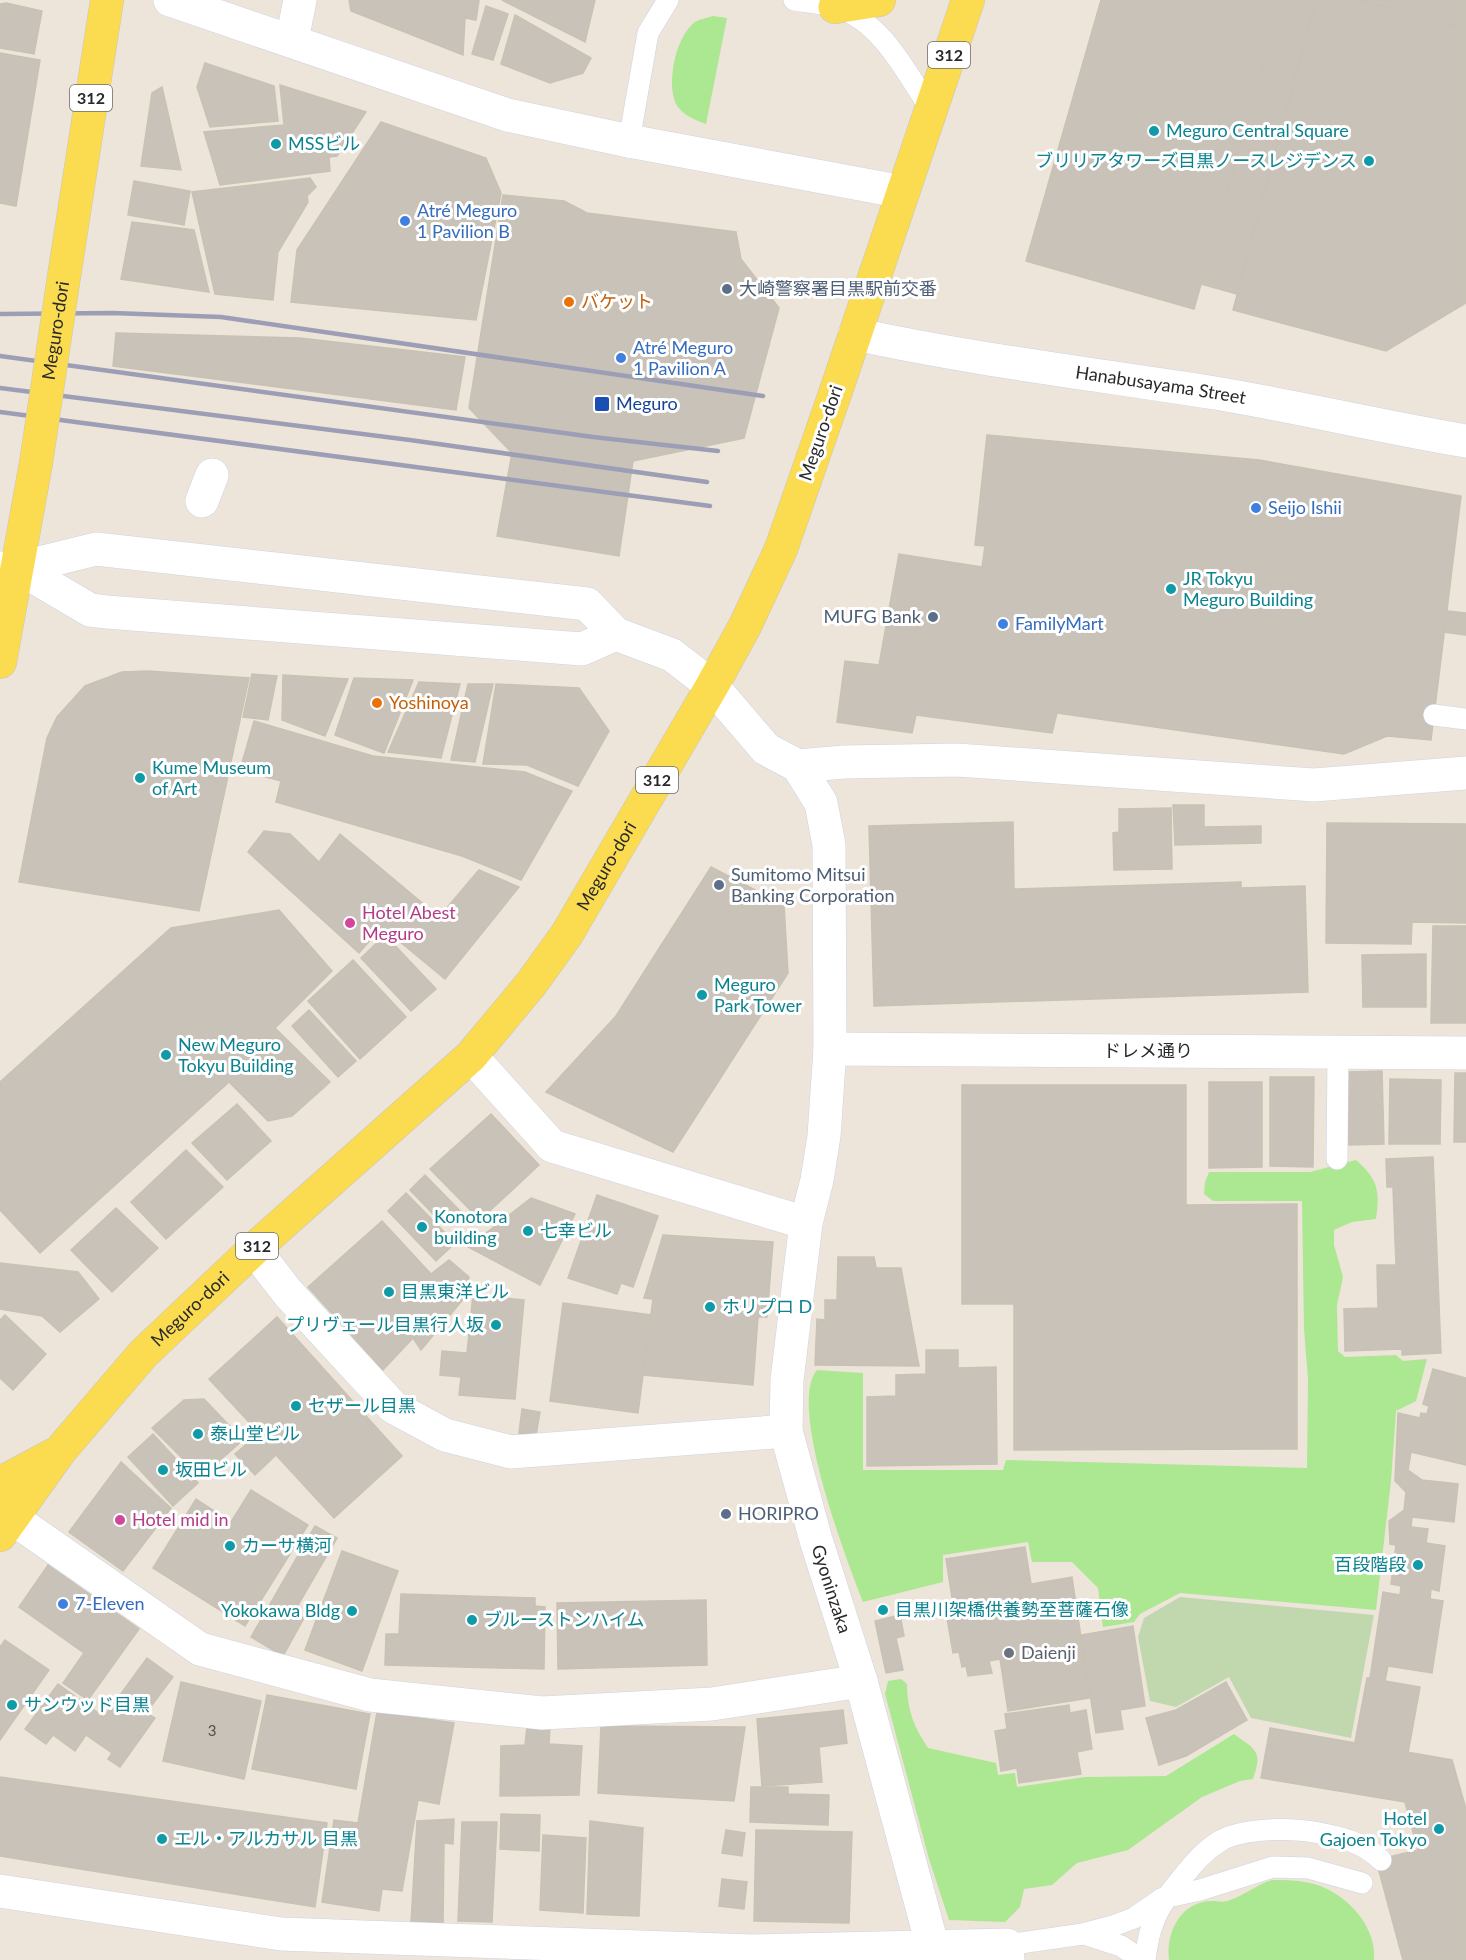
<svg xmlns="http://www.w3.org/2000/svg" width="1466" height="1960" font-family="Lato,'Noto Sans JP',sans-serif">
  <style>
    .green { fill: #abe891 }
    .cemetery { fill: #c1d8af }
    .building { fill: #c8c2b9; stroke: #c8c2b3; stroke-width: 1.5 }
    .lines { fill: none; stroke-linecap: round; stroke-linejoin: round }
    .lane-casing { stroke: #cfd2e3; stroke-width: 22 }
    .street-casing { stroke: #cfd2e3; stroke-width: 34 }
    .secondary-casing { stroke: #cfd2e3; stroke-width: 34 }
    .primary-casing { stroke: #c7c7c7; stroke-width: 34 }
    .lane { stroke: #fff; stroke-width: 21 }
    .street { stroke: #fff; stroke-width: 33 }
    .secondary { stroke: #fff; stroke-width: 33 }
    .primary { stroke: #fbdb50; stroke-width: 33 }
    .rail { stroke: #9c9eb5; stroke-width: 4.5 }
    .primary-bridge-casing { stroke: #c7c7c7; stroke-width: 34; stroke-linecap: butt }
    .primary-bridge { stroke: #fbdb50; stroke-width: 33 }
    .culture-dot { fill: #0f9aa8; stroke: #fff; stroke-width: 2 }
    .shop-dot { fill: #3f7fe0; stroke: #fff; stroke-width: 2 }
    .service-dot { fill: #5c6f8a; stroke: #fff; stroke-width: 2 }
    .food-dot { fill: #e8710a; stroke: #fff; stroke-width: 2 }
    .transit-dot { fill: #1a4fb4; stroke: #fff; stroke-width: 2 }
    .hotel-dot { fill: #d1479c; stroke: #fff; stroke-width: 2 }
    .worship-dot { fill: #6b7280; stroke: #fff; stroke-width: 2 }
    .labels { text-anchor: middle; stroke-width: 6; stroke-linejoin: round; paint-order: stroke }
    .number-label { font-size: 15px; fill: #514f4d }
    .shield { fill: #fff; stroke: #696969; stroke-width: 1.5 }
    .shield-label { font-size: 16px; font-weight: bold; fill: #292929 }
    .culture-label { font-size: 18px; fill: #0d838f; stroke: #fff; text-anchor: start }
    .shop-label { font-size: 18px; fill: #366cbe; stroke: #fff; text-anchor: start }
    .service-label { font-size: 18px; fill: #4e5e75; stroke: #fff; text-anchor: start }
    .food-label { font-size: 18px; fill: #c56008; stroke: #fff; text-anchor: start }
    .street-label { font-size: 18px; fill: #292929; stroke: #fff }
    .transit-label { font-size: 18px; fill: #164399; stroke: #fff; text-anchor: start }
    .hotel-label { font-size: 18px; fill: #b23c85; stroke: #fff; text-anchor: start }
    .worship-label { font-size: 18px; fill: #5b616d; stroke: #fff; text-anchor: start }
  </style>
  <rect width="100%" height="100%" fill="#ede5d9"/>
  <g class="green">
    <path d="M713,16L727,18L706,124C695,120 682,115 676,104C666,82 676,36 695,22C700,19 707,18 713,16Z"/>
    <path d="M1356,1160C1378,1179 1380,1191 1376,1219L1352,1222L1334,1230V1245L1343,1277L1337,1305L1338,1351L1345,1357L1396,1355L1403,1361L1427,1359L1416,1401L1396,1411L1391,1481L1376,1610L1180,1593L1140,1614L1134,1622L1103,1627L1098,1588L1072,1562H1032L1028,1542L943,1555V1582L863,1602C847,1561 787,1405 817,1370L863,1373V1470H1003L1006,1460L1307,1468L1308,1379L1304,1329L1302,1201H1213L1204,1194L1205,1182L1209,1172H1310Z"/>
    <path d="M901,1679L907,1684C907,1710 914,1727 928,1748L996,1763L998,1775L1015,1773L1017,1787L1085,1777L1166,1776L1234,1734C1256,1750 1263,1751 1253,1779L1240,1781L1202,1797L1128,1850L1077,1863L1052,1885L1024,1889L1020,1907L1005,1922L949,1920L929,1859L885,1694L888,1681Z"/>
    <path d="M1272,1880C1286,1880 1300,1880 1314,1884C1346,1893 1377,1926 1374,1960H1169C1166,1936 1177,1908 1203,1902C1213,1899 1222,1904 1230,1900C1245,1895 1256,1885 1272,1880Z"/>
  </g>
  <path class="cemetery" d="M1180,1597L1374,1615L1351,1738L1251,1718L1229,1677L1176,1707L1150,1701L1138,1637L1144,1618Z"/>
  <g class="building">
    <path d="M349,0H479L476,20L465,18L463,55L351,11Z"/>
    <path d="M502,0H595L585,42Z"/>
    <path d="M1101,0H1282L1194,309L1026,261Z"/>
    <path d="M1282,0H1316L1237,294L1201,284Z"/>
    <path d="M1316,0H1360L1466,29V303L1386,351L1233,310Z"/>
    <path d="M1360,0H1466V29Z"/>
    <path d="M6,3L42,11L34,54L0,48V4Z"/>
    <path d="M486,6L508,14L493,60L472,54Z"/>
    <path d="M515,15L591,58L583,73L550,83L501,64Z"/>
    <path d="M0,53L40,60L16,206L0,203Z"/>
    <path d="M205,63L274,86L278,121L210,127L197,87Z"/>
    <path d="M280,85L366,112L337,156L329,157L330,171L220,185L204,132L284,125Z"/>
    <path d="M162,87L181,170L141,166L152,93Z"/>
    <path d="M381,122L486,158L501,193L476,320L291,302L297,250Z"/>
    <path d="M310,178L316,187L307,196L308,202L278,252L273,300L215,294L192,192Z"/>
    <path d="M134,181L190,191L184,225L128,215Z"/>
    <path d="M503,195L564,201L587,213L736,232L741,259L779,308L744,438L633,461L619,556L497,536L512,453L469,408Z"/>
    <path d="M132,222L194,230L209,292L121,279Z"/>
    <path d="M116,333L300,338L465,357L456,410L113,366Z"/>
    <path d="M987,435L1259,460L1461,496L1431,740L1387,736L1344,754L1057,713L1052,733L916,715L912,733L837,722L845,661L879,665L899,554L982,567L985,546L975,545Z"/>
    <path d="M1447,611L1466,613V635L1444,632Z"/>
    <path d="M148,671L249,678L199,911L19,882L47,738L57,717L85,686L122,672Z"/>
    <path d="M252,674L277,676L268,720L243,717Z"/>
    <path d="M283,675L348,679L325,736L282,720Z"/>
    <path d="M354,678L413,680L384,753L335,735Z"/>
    <path d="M419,682L460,684L441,758L388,752Z"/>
    <path d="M468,684H493L475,762L451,760Z"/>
    <path d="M496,684L579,688L609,731L578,786L527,765L483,764Z"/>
    <path d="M254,721L373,756L525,772L572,791L521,880L462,856L276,802L281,781L240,770Z"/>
    <path d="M1173,805H1204V827L1261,826V843L1175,845Z"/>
    <path d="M1171,808L1172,869L1114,870L1113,833L1119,832V809Z"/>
    <path d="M1013,822L1014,889L1241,882V888L1305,886L1308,992L874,1006L869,826Z"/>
    <path d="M1327,823L1466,824V923L1412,922L1411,944L1326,943Z"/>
    <path d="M264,831L290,834L319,862L340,834L439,917L479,870L519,887L445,979L382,927L359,953L248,852Z"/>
    <path d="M711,867L784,905L788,973L673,1152L546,1092L616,1016Z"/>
    <path d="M279,910L332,971L275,1028L330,1082L292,1116L268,1121L229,1082L40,1253L0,1210V1082L171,928Z"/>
    <path d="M1433,926H1466V1023H1431Z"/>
    <path d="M385,935L436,989L411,1011L361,958Z"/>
    <path d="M1426,954V1007H1363L1362,955Z"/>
    <path d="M353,960L406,1017L360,1059L308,1001Z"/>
    <path d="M309,1010L356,1061L338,1077L292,1026Z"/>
    <path d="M1382,1071L1384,1144L1349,1145L1347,1072Z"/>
    <path d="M1455,1073H1466V1142H1454Z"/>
    <path d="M1270,1077H1314L1313,1167L1270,1166Z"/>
    <path d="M1390,1079L1441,1080L1440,1144H1389Z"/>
    <path d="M1209,1082H1262V1167L1209,1168Z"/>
    <path d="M962,1085H1186V1205L1297,1204V1449L1014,1450V1304H962Z"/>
    <path d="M237,1104L271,1141L227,1180L192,1143Z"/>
    <path d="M491,1114L539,1165L480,1220L430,1169Z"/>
    <path d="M186,1150L223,1187L166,1239L131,1202Z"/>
    <path d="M1433,1157L1441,1353L1402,1355V1349L1345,1351L1344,1309L1378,1308L1377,1265H1396L1393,1187H1387L1386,1159Z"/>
    <path d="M425,1175L464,1215L455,1225L442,1211L435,1216L410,1190Z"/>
    <path d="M406,1193L455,1243L436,1261L388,1211Z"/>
    <path d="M597,1195L658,1216L633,1287L621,1283L617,1294L568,1278Z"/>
    <path d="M531,1198L575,1214L540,1285L468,1247Z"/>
    <path d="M116,1208L158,1248L112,1292L71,1250Z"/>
    <path d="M382,1221L431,1274L449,1260L469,1277L465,1297L421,1350L413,1338L383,1370L308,1287Z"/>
    <path d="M663,1235L773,1242L767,1317H758L753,1385L643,1375L653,1299L644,1298Z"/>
    <path d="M838,1257H874L876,1268H901L919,1366L815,1365L817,1319L825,1320V1300H837Z"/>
    <path d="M0,1263L78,1272L99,1299L60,1332L42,1316L0,1309Z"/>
    <path d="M473,1295L524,1300L515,1399L459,1395L461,1377L440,1375L442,1351L467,1353Z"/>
    <path d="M563,1303L651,1315L638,1413L550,1401Z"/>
    <path d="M5,1315L46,1354L13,1390L0,1378V1320Z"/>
    <path d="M277,1317L402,1456L334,1518L276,1455L255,1475L235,1454L259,1433L209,1379Z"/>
    <path d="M926,1350H958V1368L996,1367L997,1464L867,1466V1397L896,1396V1375L926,1374Z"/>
    <path d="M1433,1369L1466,1378V1465L1411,1452L1408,1470L1422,1480L1458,1484L1454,1522L1412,1517L1411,1527L1428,1529L1426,1543L1445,1546L1439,1591L1431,1589L1430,1599L1443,1601L1432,1673L1388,1666L1385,1681L1420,1687L1408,1753L1355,1742L1367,1678H1370L1383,1592L1400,1595L1401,1586L1391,1584L1396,1545L1390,1544L1389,1521L1404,1510L1406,1492L1395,1481L1398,1413L1420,1418L1421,1413L1427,1414L1429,1406L1423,1404Z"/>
    <path d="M204,1399L243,1440L201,1477L152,1428L184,1400Z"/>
    <path d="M522,1409L540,1412L536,1435L519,1433Z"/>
    <path d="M153,1434L198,1483L173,1506L128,1457Z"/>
    <path d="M121,1462L171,1508L123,1571L69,1532Z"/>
    <path d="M251,1490L308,1525L245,1626L153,1568L196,1499L231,1522Z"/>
    <path d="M315,1526L337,1538L294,1612L304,1618L283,1656L251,1637Z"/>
    <path d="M1025,1547L1031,1584L1019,1586L1022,1605L955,1617L946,1559Z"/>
    <path d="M342,1551L398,1571L362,1671L305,1650Z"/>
    <path d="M48,1565L139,1629L88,1700L63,1683L84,1653L19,1607Z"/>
    <path d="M1072,1577L1090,1698L1008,1711L1000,1659L989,1661L992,1673L968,1676L966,1666L962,1667L959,1652L953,1653L947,1618L1022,1605L1019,1586Z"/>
    <path d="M401,1594L535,1598V1606L545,1607L544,1669L385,1665L386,1634H399Z"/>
    <path d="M706,1600L707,1665L558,1669L557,1603Z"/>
    <path d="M900,1615L904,1636L896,1638L903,1670L886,1673L875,1621Z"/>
    <path d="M1133,1626L1145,1706L1120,1710L1123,1729L1096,1733L1081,1635Z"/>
    <path d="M5,1640L49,1670L0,1740V1647Z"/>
    <path d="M147,1658L173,1677L146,1713L155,1718L120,1767L108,1759L112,1753L86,1735L75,1751L53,1735L46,1744L25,1729L58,1684L104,1717Z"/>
    <path d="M181,1682L261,1701L244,1779L163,1761Z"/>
    <path d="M1226,1682L1247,1720L1186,1756L1159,1765L1146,1718L1176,1710Z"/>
    <path d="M267,1695L370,1714L356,1789L252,1769Z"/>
    <path d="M1069,1705L1070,1713L1086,1710L1092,1749L1077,1752L1081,1774L1019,1783L1017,1768L1001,1771L995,1731L1007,1729L1005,1714Z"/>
    <path d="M843,1710L847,1743L819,1747L822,1782L762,1786L757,1719Z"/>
    <path d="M377,1712L454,1723L439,1804L418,1800L402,1891L382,1889L379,1911L322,1902L334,1820L358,1823Z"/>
    <path d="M550,1726L549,1744L582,1746L579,1795L500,1796L501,1746L525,1745L527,1727Z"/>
    <path d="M601,1726L745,1727L734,1801L598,1793Z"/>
    <path d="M1270,1728L1452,1760L1466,1809V1960H1403L1376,1860L1418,1850L1405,1802L1261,1778Z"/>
    <path d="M0,1777L327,1823L315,1907L0,1856Z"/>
    <path d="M751,1787H788V1794L829,1795L828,1825L750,1822Z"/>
    <path d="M501,1814L540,1815L539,1851L500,1849Z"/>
    <path d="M454,1819L453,1844L444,1843L443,1924L411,1923L417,1821Z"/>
    <path d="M590,1821L643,1828L639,1916L587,1914Z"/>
    <path d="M462,1822H497L492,1922L458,1921Z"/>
    <path d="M726,1830L745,1833L742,1856L722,1853Z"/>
    <path d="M756,1830L852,1832L849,1923L754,1921Z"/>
    <path d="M543,1835L586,1838L583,1913L540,1910Z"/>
    <path d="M722,1879L747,1882L744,1909L719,1906Z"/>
  </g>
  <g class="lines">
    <defs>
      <g id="lane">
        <path d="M794,0C807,2 822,3 835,7C881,20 906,72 931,110"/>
        <path d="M629,141L648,33L668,0"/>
        <path d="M1434,715L1466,719"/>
        <path d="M1337,1159L1338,1052"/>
        <path d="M1084,1934L1121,1946L1142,1960"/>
        <path d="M1007,1945L1083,1934L1113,1926L1134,1918L1163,1898L1200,1890L1273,1867L1308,1868L1362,1883"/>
        <path d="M1145,1960C1149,1924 1158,1906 1181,1879C1193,1864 1204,1851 1220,1841C1245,1827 1293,1828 1319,1833C1342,1837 1364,1843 1381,1860"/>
      </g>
      <g id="street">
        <path d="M292,40L300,0"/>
        <path d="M629,141L903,192"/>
        <path d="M202,501L212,475"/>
        <path d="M798,766L844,762L957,760L1314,785L1466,773"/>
        <path d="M471,1056L552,1146L806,1223"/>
        <path d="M254,1249L288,1293L393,1407L445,1435L511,1452L786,1431"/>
        <path d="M12,1518L200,1649L370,1695L542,1713L712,1704L861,1681"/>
        <path d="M0,1891L281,1934L752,1951L1007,1945L1008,1960"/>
        <path d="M933,1948L861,1681L816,1540L786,1431L787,1380L806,1223L817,1180L824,1136L830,1049L1466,1053"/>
      </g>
      <g id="secondary">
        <path d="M170,0L507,115L629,141"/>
        <path id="s1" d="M855,334C974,360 1095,374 1215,393C1299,407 1382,427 1466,441"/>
        <path d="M0,568H19L96,549L587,604L616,634L672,655L712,686L766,749L798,766L821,803L829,845L830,1049"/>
        <path d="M19,568L90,610L107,612L582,649L616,634"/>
      </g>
      <g id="primary">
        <path d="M835,7L879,0"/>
        <path d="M63,283L107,0"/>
        <path d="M837,388L968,0"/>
        <path d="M0,662L36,463"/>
        <path d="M0,1489L10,1478L53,1455"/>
        <path id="s2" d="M0,1535L60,1451L143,1354L254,1249L471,1056L531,984L567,934L712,686L745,626L781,549"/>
      </g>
    </defs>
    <use href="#lane" class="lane-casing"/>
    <use href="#street" class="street-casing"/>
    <use href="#secondary" class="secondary-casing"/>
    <use href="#primary" class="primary-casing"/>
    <use href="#lane" class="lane"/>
    <use href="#street" class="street"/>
    <use href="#secondary" class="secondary"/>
    <use href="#primary" class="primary"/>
    <g class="rail">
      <path d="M0,314L113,313L221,317L763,396"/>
      <path d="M0,356L593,437L718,451"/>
      <path d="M0,388L410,440L707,482"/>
      <path d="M0,412L710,506"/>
    </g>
    <defs>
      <g id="primary-bridge">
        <path id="s3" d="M36,463L63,283"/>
        <path d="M781,549L837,388"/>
      </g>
    </defs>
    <use href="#primary-bridge" class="primary-bridge-casing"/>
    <use href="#primary-bridge" class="primary-bridge"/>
  </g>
  <g class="culture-dot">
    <circle cx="1154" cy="131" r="6"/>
    <circle cx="276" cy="144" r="6"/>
    <circle cx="1369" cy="161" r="6"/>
    <circle cx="1171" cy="589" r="6"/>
    <circle cx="140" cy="778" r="6"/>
    <circle cx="702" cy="995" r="6"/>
    <circle cx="166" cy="1055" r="6"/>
    <circle cx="422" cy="1227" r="6"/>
    <circle cx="528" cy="1231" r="6"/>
    <circle cx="389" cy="1292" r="6"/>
    <circle cx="710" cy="1307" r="6"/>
    <circle cx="496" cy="1325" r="6"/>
    <circle cx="296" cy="1406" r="6"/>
    <circle cx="198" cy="1434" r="6"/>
    <circle cx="163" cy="1470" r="6"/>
    <circle cx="230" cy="1546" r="6"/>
    <circle cx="1418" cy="1565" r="6"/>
    <circle cx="883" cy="1610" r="6"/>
    <circle cx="352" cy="1611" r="6"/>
    <circle cx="472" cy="1620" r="6"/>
    <circle cx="12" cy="1705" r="6"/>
    <circle cx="1439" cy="1829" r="6"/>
    <circle cx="162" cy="1839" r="6"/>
  </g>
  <g class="shop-dot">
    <circle cx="405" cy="221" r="6"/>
    <circle cx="621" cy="358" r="6"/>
    <circle cx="1256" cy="508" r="6"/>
    <circle cx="1003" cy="624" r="6"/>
    <circle cx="63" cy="1604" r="6"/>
  </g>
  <g class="service-dot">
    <circle cx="727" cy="289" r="6"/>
    <circle cx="933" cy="617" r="6"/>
    <circle cx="719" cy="885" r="6"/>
    <circle cx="726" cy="1514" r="6"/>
  </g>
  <g class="food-dot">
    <circle cx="569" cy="302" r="6"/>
    <circle cx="377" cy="703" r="6"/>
  </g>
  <rect class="transit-dot" x="594" y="396" width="16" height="16" rx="3"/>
  <g class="hotel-dot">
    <circle cx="350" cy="923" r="6"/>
    <circle cx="120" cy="1520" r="6"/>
  </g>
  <circle class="worship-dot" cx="1009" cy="1653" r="6"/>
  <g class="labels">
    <g class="number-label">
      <text x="212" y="1736">3</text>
    </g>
    <g class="shield">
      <rect x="928" y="42" width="42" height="26" rx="4.5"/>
      <rect x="70" y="85" width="42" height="26" rx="4.5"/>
      <rect x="636" y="767" width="42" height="26" rx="4.5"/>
      <rect x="236" y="1233" width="42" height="26" rx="4.5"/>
    </g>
    <g class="shield-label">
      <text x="949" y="61">312</text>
      <text x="91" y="104">312</text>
      <text x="657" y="786">312</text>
      <text x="257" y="1252">312</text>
    </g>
    <g class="culture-label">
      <text x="1166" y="137">Meguro Central Square</text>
      <text x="288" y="150">MSSビル</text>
      <text x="1357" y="167" text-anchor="end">ブリリアタワーズ目黒ノースレジデンス</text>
      <text x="1183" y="585">JR Tokyu<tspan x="1183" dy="21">Meguro Building</tspan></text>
      <text x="152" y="774">Kume Museum<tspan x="152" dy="21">of Art</tspan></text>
      <text x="714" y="991">Meguro<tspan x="714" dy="21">Park Tower</tspan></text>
      <text x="178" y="1051">New Meguro<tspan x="178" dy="21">Tokyu Building</tspan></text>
      <text x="434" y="1223">Konotora<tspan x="434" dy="21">building</tspan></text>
      <text x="540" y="1237">七幸ビル</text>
      <text x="401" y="1298">目黒東洋ビル</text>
      <text x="722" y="1313">ホリプロ D</text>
      <text x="484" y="1331" text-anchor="end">プリヴェール目黒行人坂</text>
      <text x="308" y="1412">セザール目黒</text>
      <text x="210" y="1440">泰山堂ビル</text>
      <text x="175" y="1476">坂田ビル</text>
      <text x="242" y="1552">カーサ横河</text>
      <text x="1406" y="1571" text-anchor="end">百段階段</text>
      <text x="895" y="1616">目黒川架橋供養勢至菩薩石像</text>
      <text x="340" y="1617" text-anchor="end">Yokokawa Bldg</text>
      <text x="484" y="1626">ブルーストンハイム</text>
      <text x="24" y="1711">サンウッド目黒</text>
      <text x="1427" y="1825" text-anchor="end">Hotel<tspan x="1427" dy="21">Gajoen Tokyo</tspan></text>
      <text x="174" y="1845">エル・アルカサル 目黒</text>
    </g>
    <g class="shop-label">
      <text x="417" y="217">Atré Meguro<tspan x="417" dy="21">1 Pavilion B</tspan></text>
      <text x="633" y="354">Atré Meguro<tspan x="633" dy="21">1 Pavilion A</tspan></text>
      <text x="1268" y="514">Seijo Ishii</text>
      <text x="1015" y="630">FamilyMart</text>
      <text x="75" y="1610">7-Eleven</text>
    </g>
    <g class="service-label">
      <text x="739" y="295">大崎警察署目黒駅前交番</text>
      <text x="921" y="623" text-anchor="end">MUFG Bank</text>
      <text x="731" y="881">Sumitomo Mitsui<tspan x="731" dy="21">Banking Corporation</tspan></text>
      <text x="738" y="1520">HORIPRO</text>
    </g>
    <g class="food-label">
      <text x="581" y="308">バケット</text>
      <text x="389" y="709">Yoshinoya</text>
    </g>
    <g class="street-label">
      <text dy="6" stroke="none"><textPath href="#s3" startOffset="134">Meguro-dori</textPath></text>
      <text dy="6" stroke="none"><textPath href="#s1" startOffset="310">Hanabusayama Street</textPath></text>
      <text transform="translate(821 433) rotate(-71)" y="6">Meguro-dori</text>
      <text dy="6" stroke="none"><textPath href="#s2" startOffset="908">Meguro-dori</textPath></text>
      <text x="1148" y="1057">ドレメ通り</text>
      <text dy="6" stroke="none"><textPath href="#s2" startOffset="296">Meguro-dori</textPath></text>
      <text transform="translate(831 1589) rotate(72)" y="6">Gyoninzaka</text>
    </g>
    <g class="transit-label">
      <text x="616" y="410">Meguro</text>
    </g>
    <g class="hotel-label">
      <text x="362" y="919">Hotel Abest<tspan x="362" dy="21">Meguro</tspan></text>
      <text x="132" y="1526">Hotel mid in</text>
    </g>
    <g class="worship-label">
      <text x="1021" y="1659">Daienji</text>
    </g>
  </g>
</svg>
